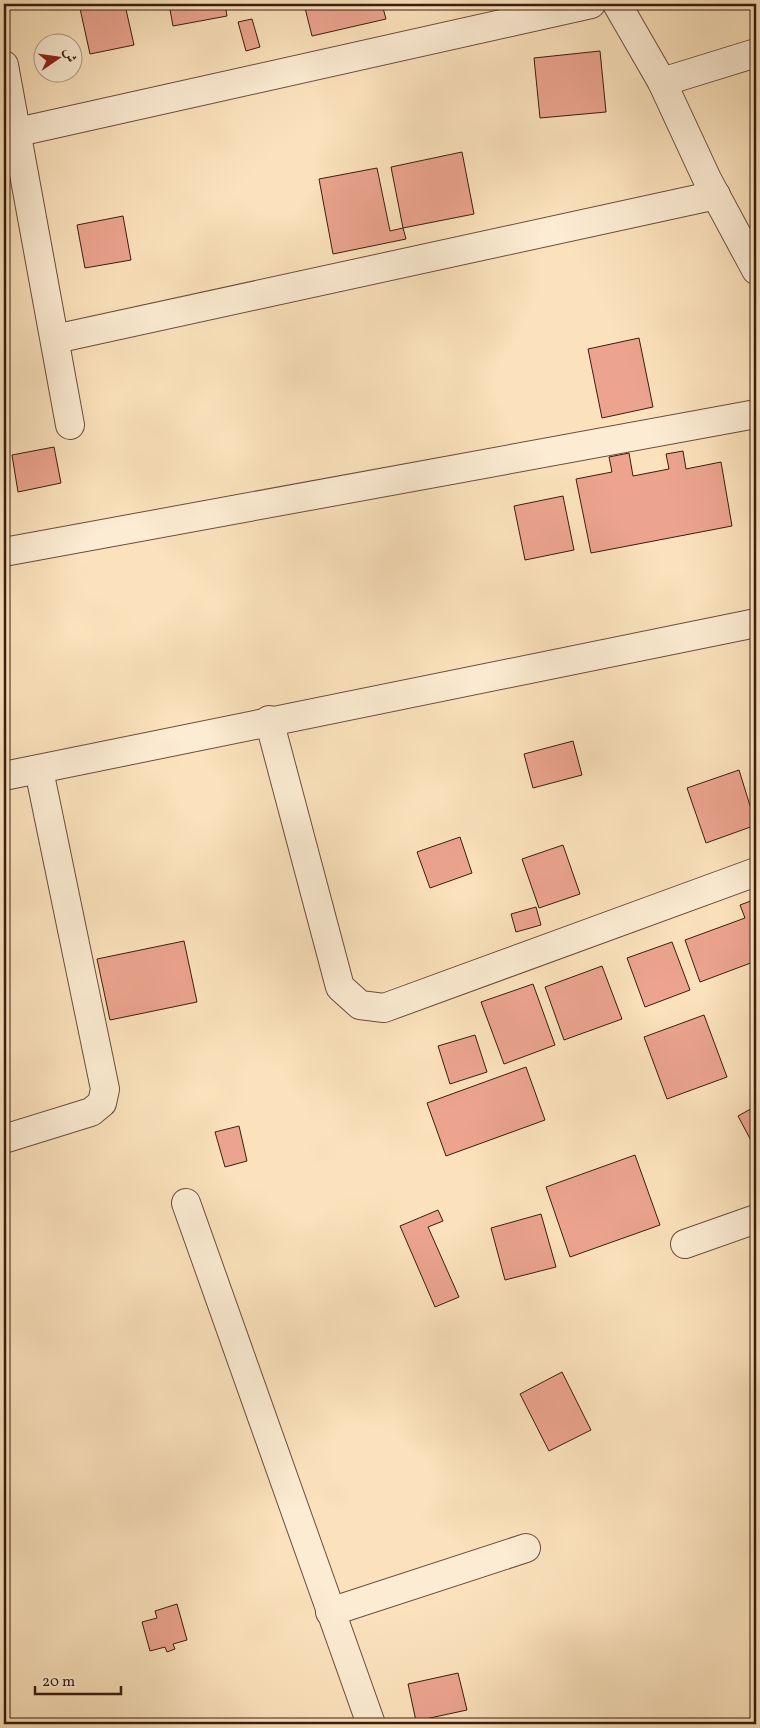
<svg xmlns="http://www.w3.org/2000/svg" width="760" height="1728" font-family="Vollkorn,Amiri,serif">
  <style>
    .building { fill: #eca48f; stroke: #3a1d0e }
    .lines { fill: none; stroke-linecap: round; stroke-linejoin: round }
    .minor-casing { stroke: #6a4e3a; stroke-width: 30 }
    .minor { stroke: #fcecd3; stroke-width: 28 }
  </style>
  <rect width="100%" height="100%" fill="#fbe2bc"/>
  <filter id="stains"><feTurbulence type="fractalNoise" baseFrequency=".004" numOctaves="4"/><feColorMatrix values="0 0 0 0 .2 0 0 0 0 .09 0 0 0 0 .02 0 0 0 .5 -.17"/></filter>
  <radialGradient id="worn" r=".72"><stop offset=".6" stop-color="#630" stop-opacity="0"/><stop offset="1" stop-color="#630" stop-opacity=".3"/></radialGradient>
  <g class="building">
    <path d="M79,4H128L125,5L134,45L90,54Z"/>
    <path d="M169,4H225L227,16L173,26Z"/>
    <path d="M304,4H382L386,19L312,36Z"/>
    <path d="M252,19L260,47L246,51L238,22Z"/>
    <path d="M600,51L606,112L540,118L534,58Z"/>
    <path d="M462,152L474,214L403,228L391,167Z"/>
    <path d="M377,168L390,231L403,228L406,239L333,254L319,179Z"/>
    <path d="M123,216L131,260L85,268L77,225Z"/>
    <path d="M639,338L653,407L602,418L588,349Z"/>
    <path d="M54,447L61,483L18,492L12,455Z"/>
    <path d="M683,451L686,469L721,462L732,526L591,553L576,479L612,472L609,457L629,453L633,476L669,469L666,454Z"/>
    <path d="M563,496L574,550L525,560L514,506Z"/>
    <path d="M573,741L582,775L533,788L524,754Z"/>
    <path d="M739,770L756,825L706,843L687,788Z"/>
    <path d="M460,837L472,873L430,888L417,852Z"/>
    <path d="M563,845L580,894L539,908L522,859Z"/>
    <path d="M756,899V961L700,982L685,940L745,918L740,905Z"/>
    <path d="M536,907L541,925L516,932L511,914Z"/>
    <path d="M184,941L197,1002L110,1020L97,959Z"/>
    <path d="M672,942L690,990L645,1007L627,958Z"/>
    <path d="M602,966L622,1019L564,1040L545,987Z"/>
    <path d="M533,984L555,1045L504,1064L481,1002Z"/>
    <path d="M704,1015L727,1077L667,1099L644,1037Z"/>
    <path d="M475,1035L487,1072L450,1084L438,1046Z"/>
    <path d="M526,1067L545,1120L446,1156L427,1103Z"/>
    <path d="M756,1106V1150L738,1116Z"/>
    <path d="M239,1126L247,1161L225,1167L215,1132Z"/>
    <path d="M635,1155L660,1225L570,1257L546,1187Z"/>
    <path d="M438,1210L443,1221L428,1227L459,1297L435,1307L400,1226Z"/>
    <path d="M541,1214L556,1267L505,1280L491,1228Z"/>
    <path d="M562,1372L591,1430L549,1451L520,1394Z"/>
    <path d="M177,1604L187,1640L173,1644L175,1649L167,1652L165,1647L150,1651L142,1622L157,1618L155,1611Z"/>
    <path d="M458,1673L467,1710L416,1721L408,1684Z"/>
  </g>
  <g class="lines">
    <defs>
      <g id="minor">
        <path d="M617,4L662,82L707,179L756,270"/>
        <path d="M4,65L70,425"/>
        <path d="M662,82L756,53"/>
        <path d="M18,132L591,4"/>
        <path d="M55,339L716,195"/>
        <path d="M4,552L756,414"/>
        <path d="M269,720L340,987L360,1005L384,1008L756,872"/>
        <path d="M4,776L756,623"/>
        <path d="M4,1139L91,1112L102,1103L105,1089L39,770"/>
        <path d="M186,1203L371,1724"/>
        <path d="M685,1244L756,1219"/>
        <path d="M330,1612L526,1548"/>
      </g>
    </defs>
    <use href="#minor" class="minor-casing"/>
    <use href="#minor" class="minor"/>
  </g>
  <rect width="760" height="1728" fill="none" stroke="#fbe2bc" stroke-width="20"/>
  <rect x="5" y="5" width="750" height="1718" fill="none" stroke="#3a1d0e" stroke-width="2.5"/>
  <rect x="10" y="10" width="740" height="1708" fill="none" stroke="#3a1d0e"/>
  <g transform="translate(58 58) rotate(77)"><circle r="24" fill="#fcecd3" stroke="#ae9984"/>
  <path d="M0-4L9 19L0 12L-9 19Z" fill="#8f2418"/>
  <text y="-8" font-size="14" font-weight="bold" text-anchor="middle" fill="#3a1d0e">ش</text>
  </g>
  <path d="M35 1686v8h86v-8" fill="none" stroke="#3a1d0e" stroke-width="2.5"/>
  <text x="42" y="1686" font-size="15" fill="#3a1d0e" stroke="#fcecd3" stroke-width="4" paint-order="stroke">20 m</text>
  <rect width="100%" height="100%" filter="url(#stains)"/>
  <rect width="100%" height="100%" fill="url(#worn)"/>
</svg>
